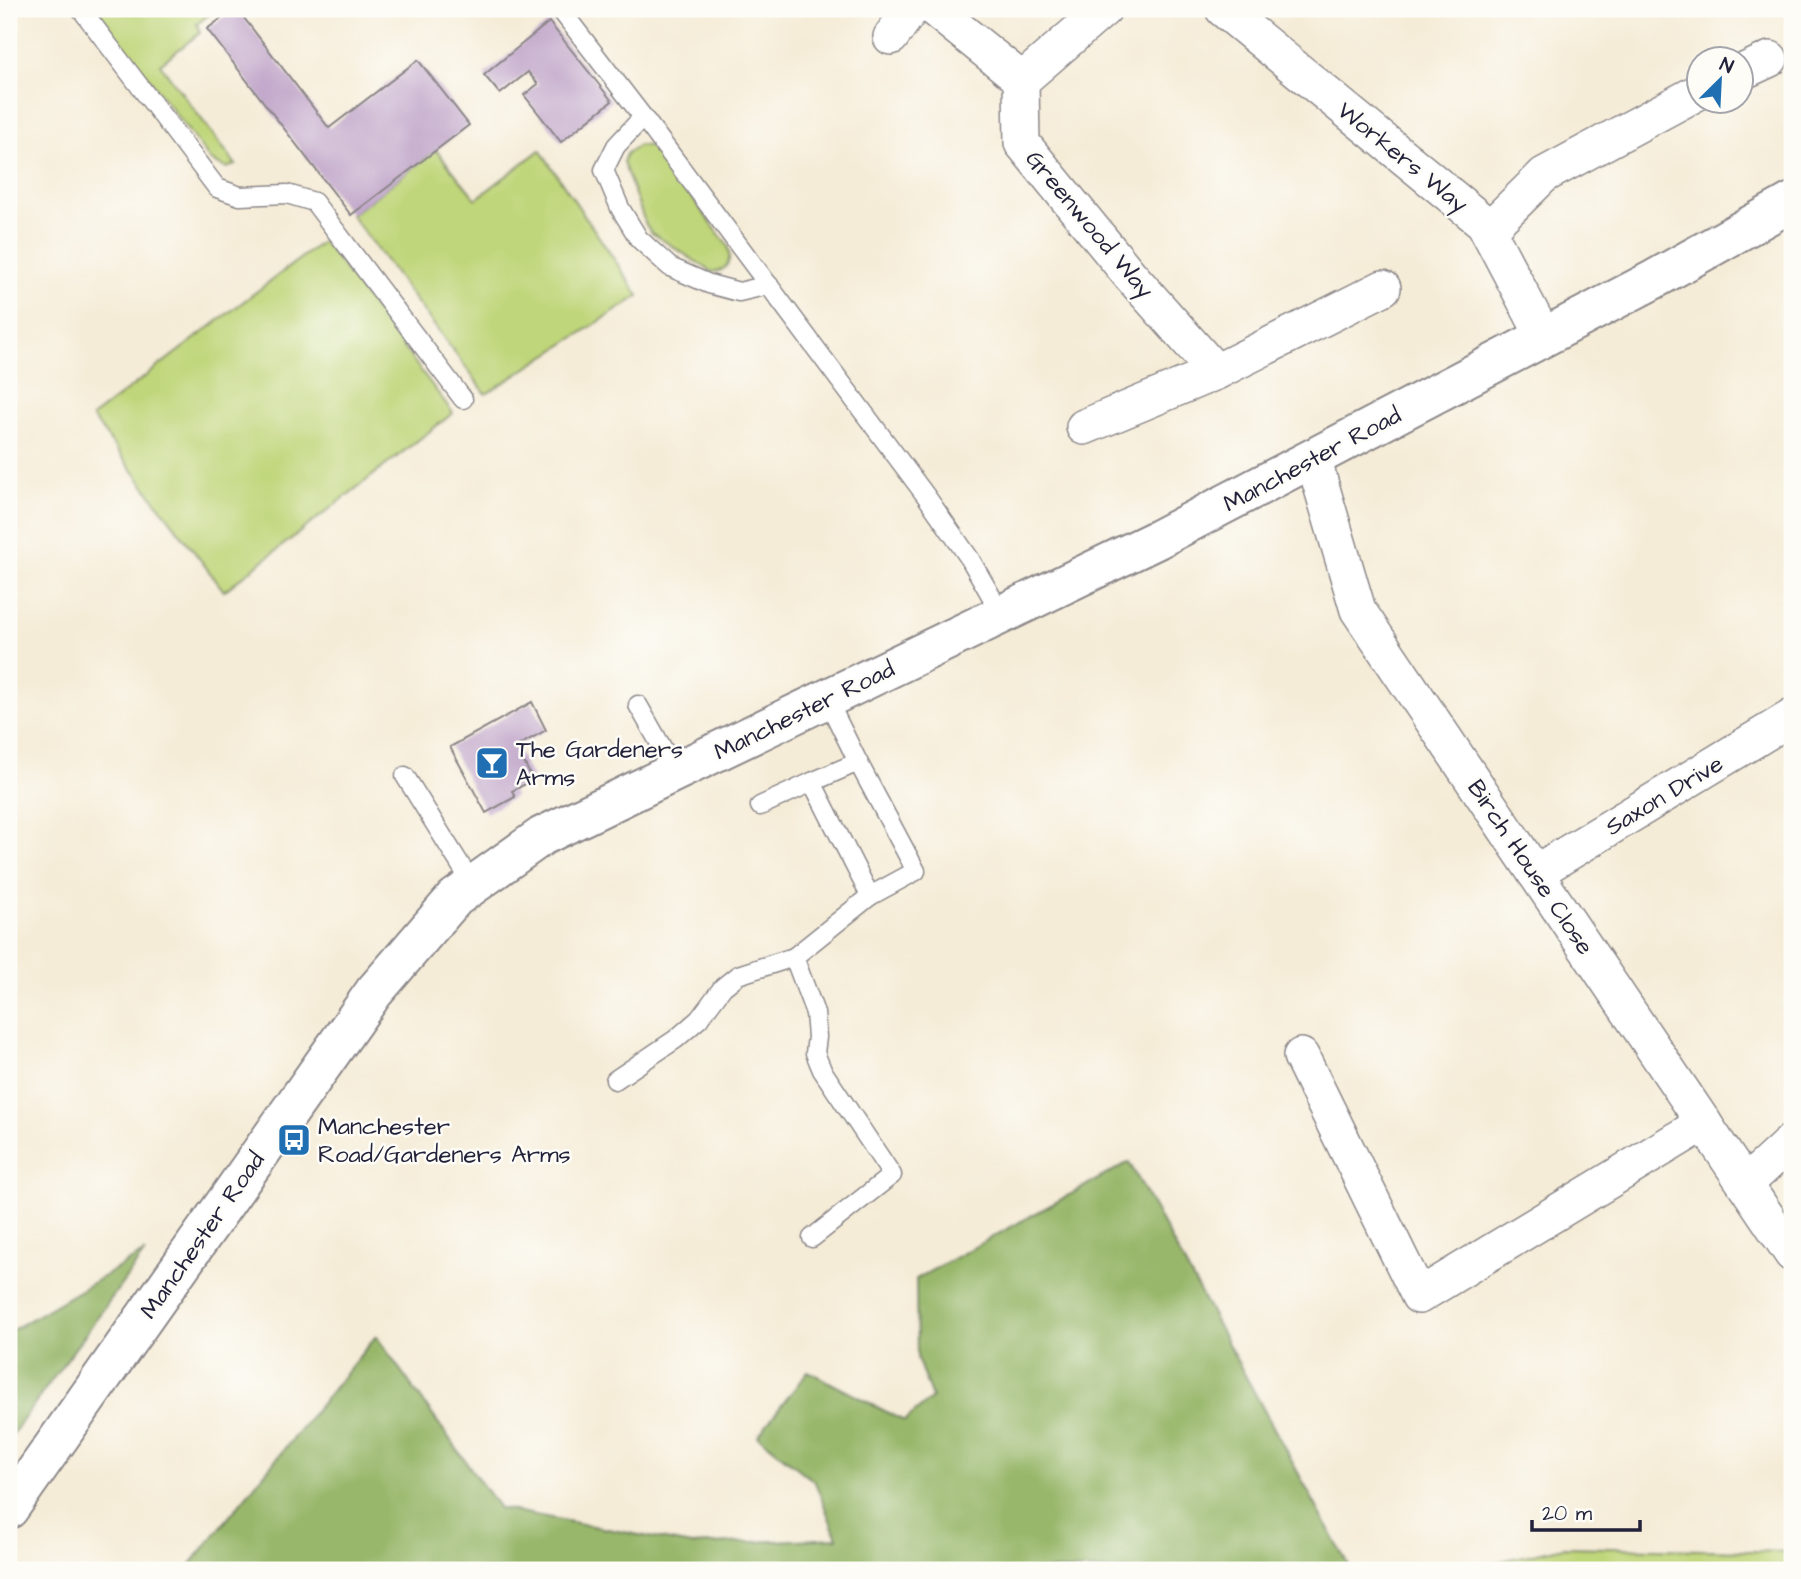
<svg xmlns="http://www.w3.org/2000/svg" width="1801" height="1579" font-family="'Architects Daughter',sans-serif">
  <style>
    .green { fill: #c0d67a; stroke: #717c5a; stroke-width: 2 }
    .forest { fill: #98b76a; stroke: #5d6c52; stroke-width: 2 }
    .building { fill: #bea2c8 }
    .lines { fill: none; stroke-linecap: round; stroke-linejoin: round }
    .lane-casing { stroke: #8c8789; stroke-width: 21 }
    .street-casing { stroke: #8c8789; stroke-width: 38 }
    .primary-casing { stroke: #8c8789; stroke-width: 42 }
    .lane { stroke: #fff; stroke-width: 18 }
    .street { stroke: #fff; stroke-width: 35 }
    .primary { stroke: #fff; stroke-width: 38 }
    .labels { text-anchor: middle; stroke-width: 5; stroke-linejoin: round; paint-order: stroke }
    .street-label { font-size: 24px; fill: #22223b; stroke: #fdfcf7 }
    .poi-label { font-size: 24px; fill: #22223b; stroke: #fdfcf7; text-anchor: start }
  </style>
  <rect width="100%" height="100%" fill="#fdfcf7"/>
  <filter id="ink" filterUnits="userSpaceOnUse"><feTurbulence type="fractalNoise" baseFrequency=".0143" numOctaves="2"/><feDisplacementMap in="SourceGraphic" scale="14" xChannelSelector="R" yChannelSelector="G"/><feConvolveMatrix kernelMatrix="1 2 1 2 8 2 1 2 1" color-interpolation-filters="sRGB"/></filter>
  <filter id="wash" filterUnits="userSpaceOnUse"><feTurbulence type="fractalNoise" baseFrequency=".00686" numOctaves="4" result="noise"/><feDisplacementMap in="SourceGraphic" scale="28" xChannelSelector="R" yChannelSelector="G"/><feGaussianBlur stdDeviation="1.57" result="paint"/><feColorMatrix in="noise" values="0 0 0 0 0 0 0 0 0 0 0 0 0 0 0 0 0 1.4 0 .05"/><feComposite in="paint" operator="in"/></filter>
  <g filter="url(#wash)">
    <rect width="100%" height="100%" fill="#f5ecd7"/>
    <g class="green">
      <path d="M99,9H216L197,24L200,33L160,64L236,165L226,168L211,161L100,14Z"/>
      <path d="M639,145L649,146L657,151L728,246C732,261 728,271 712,272L652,233L646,225L623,162L626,154Z"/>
      <path d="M436,150L476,199L540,150L639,296L486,394L351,215Z"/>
      <path d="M323,241L453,413L224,591L92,417Z"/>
      <path d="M1564,1547L1792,1552V1570H1461Z"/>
    </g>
    <g class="forest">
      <path d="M1129,1162L1351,1570H186L376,1336L499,1508L691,1545L837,1538L815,1482L758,1436L808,1371L904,1421L932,1398L917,1358L916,1279Z"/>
      <path d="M145,1252L9,1439V1332Z"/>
    </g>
    <g id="blocks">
      <g class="building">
        <path d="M234,9H237L329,128L418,60L469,125L351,215L207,29Z"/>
        <path d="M549,22L612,101L561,142L524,95L538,84L528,72L500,94L484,75Z"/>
        <path d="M532,702L546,730L516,747L533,780L512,791L515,797L486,813L450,747Z"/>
      </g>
    </g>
  </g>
  <g filter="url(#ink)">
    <use href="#blocks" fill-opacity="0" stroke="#8c8789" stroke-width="2"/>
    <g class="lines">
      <defs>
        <g id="lane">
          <path d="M81,9L217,188L240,196L287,194L314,202L463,399"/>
          <path d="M560,9L643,117L926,496L970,559L1002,615"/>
          <path d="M643,117L616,146L604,170L620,208L639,239L670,267L709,284L739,292L769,285"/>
          <path d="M638,705L676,772"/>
          <path d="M858,762L916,871L870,896"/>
          <path d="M405,776L473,885"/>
          <path d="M760,806L812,782"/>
          <path d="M615,1080L676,1039L699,1019L723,987L738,975L794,957"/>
          <path d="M812,1238L892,1175L822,1070L815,1053L817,1037L815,1013L794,957L870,896L812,782L858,762L827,699"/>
        </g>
        <g id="street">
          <path d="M934,9L1022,80"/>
          <path d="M1104,9L1021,81L1022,143L1129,274L1216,372"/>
          <path d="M1223,9L1484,223L1544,337"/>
          <path d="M891,37L911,9"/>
          <path d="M1742,72L1770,59"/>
          <path d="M1488,230L1544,175L1700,91"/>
          <path d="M1084,427L1216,372L1383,288"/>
          <path d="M1313,458L1358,610L1792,1254"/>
          <path d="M1535,873L1792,717"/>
          <path d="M1301,1056L1419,1296L1704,1123"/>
          <path d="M1745,1184L1792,1141"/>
        </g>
        <path id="primary" d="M9,1509L374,992L455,898L542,836L1158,539L1653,280L1792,202"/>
      </defs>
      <use href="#lane" class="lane-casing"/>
      <use href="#street" class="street-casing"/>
      <use href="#primary" class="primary-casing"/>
      <use href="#lane" class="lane"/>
      <use href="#street" class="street"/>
      <use href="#primary" class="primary"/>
    </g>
  </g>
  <defs>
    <symbol id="bar-square" viewBox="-11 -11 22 22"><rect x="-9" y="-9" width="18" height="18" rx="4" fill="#1f6fb2" stroke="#fdfcf7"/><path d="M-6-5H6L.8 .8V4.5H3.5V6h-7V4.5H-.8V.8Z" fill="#fff"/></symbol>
    <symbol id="bus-square" viewBox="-11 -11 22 22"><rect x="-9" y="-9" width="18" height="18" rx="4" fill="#1f6fb2" stroke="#fdfcf7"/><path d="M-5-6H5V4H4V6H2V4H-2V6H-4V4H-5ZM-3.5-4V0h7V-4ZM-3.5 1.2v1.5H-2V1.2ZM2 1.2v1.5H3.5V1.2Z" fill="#fff"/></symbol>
  </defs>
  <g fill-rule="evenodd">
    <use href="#bar-square" x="473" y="744" width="38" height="38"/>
    <use href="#bus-square" x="275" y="1121" width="38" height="38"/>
  </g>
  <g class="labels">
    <g class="street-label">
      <text transform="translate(1403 157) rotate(39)" y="8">Workers Way</text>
      <text transform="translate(1090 224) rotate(50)" y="8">Greenwood Way</text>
      <text transform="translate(1312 459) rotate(-28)" y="8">Manchester Road</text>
      <text transform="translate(804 710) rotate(-26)" y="8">Manchester Road</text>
      <text transform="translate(1664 795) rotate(-31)" y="8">Saxon Drive</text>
      <text transform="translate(1531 867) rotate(56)" y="8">Birch House Close</text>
      <text transform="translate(202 1235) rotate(-55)" y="8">Manchester Road</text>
    </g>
    <g class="poi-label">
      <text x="516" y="757">The Gardeners<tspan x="516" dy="28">Arms</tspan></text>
      <text x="318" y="1134">Manchester<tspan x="318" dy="28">Road/Gardeners Arms</tspan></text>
    </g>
  </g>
  <rect width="1801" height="1579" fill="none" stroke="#fdfcf7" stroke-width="35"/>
  <g transform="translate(1720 80) rotate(24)"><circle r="33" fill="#fdfcf7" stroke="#a5a5ac" stroke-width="2"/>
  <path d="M0-5L12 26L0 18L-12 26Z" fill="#1f6fb2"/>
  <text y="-10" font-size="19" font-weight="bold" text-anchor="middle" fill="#22223b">N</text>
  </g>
  <path d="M1532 1520v10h108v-10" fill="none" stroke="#22223b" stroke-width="3.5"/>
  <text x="1542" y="1520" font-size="21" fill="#22223b" stroke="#fdfcf7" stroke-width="5" paint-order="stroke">20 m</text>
</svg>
